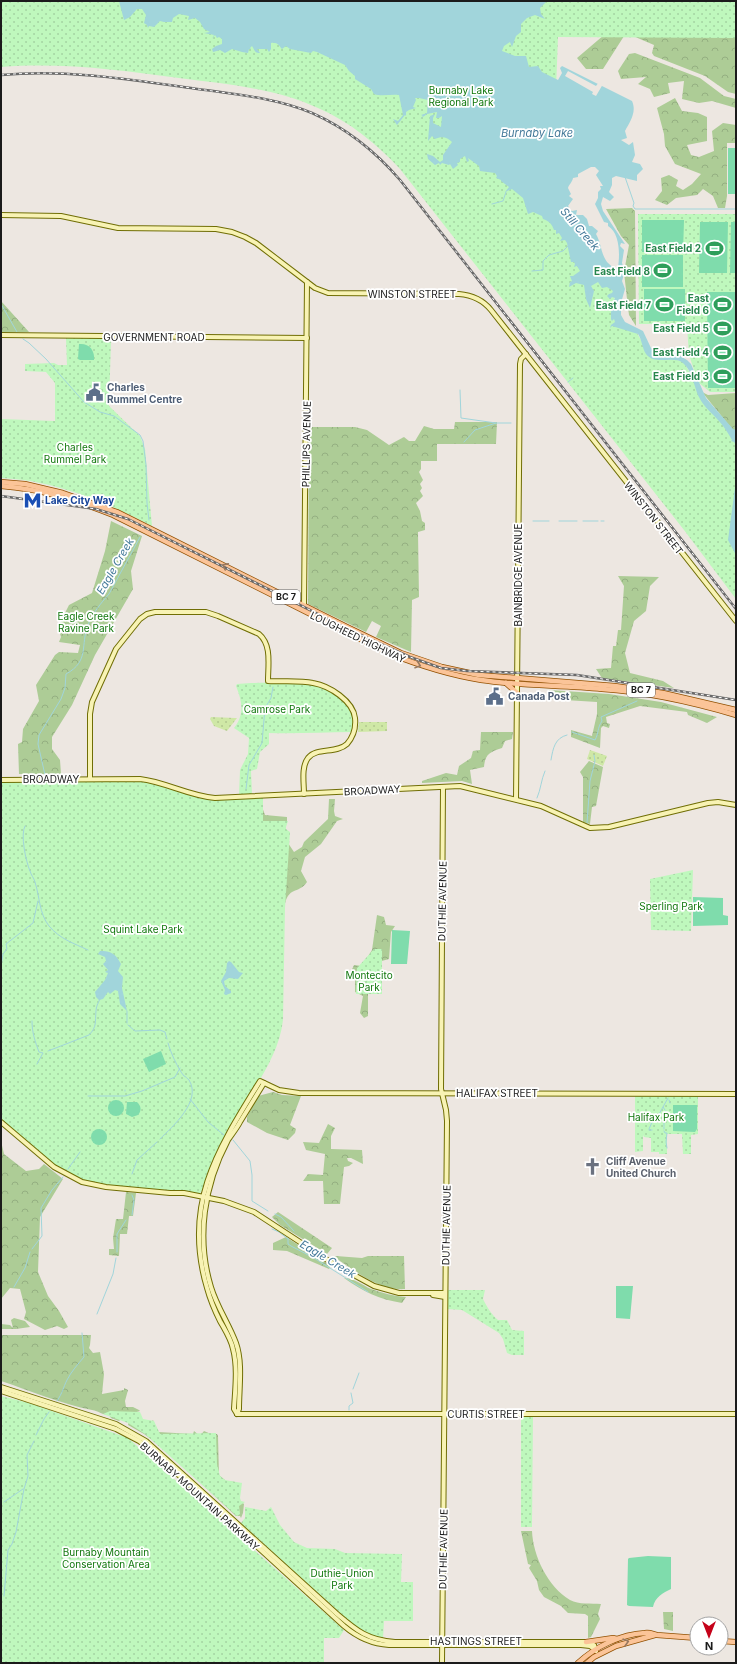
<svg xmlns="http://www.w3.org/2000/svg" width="737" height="1664" font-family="Inter,sans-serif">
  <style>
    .grass { fill: url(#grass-dots) }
    .forest { fill: url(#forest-crowns) }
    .park { fill: url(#park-dots) }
    .pitch { fill: #7fdcac }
    .water { fill: #a1d5db; fill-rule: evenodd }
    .pier { fill: #ede7e1 }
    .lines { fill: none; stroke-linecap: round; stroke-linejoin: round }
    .stream { stroke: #a1d5db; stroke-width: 1 }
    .secondary-casing { stroke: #706e05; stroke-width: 6 }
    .primary-casing { stroke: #925001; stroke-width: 6 }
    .secondary { stroke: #f8f3b4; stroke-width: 4 }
    .primary { stroke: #fbc498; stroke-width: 4.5 }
    .rail-casing { stroke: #696969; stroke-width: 2.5 }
    .rail { stroke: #fff; stroke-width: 1; stroke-dasharray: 3; stroke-linecap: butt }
    .oneway { stroke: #967860 }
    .labels { text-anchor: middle; stroke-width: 3.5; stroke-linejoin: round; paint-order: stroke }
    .shield { fill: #fff; stroke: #5f5f5f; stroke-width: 1 }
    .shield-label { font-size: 9px; font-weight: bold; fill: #1b1b1b }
    .park-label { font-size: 10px; fill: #10770c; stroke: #fff }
    .leisure-label { font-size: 10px; font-weight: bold; fill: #27864d; stroke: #fff; text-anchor: end }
    .street-label { font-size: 10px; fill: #1b1b1b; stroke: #fff }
    .service-label { font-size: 10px; font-weight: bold; fill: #4e5e75; stroke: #fff; text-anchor: start }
    .transit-label { font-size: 10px; font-weight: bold; fill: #164399; stroke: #fff; text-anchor: start }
    .worship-label { font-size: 10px; font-weight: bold; fill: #5b616d; stroke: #fff; text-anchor: start }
    .water-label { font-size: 11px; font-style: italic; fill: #447a9a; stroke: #fff }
  </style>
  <defs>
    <pattern id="grass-dots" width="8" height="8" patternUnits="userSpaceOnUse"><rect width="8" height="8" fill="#cfe8a6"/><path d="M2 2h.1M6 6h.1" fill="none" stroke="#b1c68e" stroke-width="1.8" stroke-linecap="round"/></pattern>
    <pattern id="forest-crowns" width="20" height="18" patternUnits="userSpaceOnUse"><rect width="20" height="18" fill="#adcc96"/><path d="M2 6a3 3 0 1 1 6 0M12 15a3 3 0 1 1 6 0" fill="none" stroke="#94af81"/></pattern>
    <pattern id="park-dots" width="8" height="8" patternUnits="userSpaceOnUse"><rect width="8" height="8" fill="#bff8bd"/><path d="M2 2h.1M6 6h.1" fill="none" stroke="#a4d4a2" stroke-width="1.8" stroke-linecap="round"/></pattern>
  </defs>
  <rect width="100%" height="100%" fill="#ede7e1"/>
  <g class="grass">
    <path d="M211,717L235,718H237L227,731L214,726L210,719Z"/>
    <path d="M359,722H387V731L358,732Z"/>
    <path d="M590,750L607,756L603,766L587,759Z"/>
  </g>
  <g class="forest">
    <path d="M736,1V94L728,92L705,76L654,56L652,53L654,45L626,33L603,69H586L577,58L604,35Z"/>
    <path d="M635,53L700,78L724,96L736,99V108L712,101L699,103L682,99L684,81L668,83L670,93L654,97L650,89L638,84L646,77L621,79L618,71L629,54Z"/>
    <path d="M675,98L682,111L698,113L707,117V141L687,145L691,155L699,157L714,151L712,131L723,123L736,125V143H727V196L725,208H718L713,196L703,189L697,195L676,198L667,205L655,200L662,191L661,178L669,175L678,180L676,186L683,190L692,184L701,174L675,164L665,146L664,134L657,108Z"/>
    <path d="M632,208L635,211L636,326L629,315L627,299L624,272L629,245L621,236L606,209Z"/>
    <path d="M1,301L29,332H2C2,321 1,312 1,301Z"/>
    <path d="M702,392L708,395L736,393V434Z"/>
    <path d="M455,422H497L496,444H437V461H421V469L419,472L423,480L420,484L422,488L420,491L423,496L416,503L420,511L422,521L425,523V530L418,532L419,597L412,600L411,652L376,637L381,626L372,621L366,632L308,604L309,428L310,427H355L367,430L389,445L404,437L409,441H415L424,426L434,429H454Z"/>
    <path d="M111,521L142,536L131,571L133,589L95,655L72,705L52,737V749L60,760L61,774H19L18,744L22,742L23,729L39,701L36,685L55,655L59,652L78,653L80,645L59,642L61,637L58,627L69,605L92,593L105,551Z"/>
    <path d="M618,576L659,577L650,586L646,611L634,621L625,653L630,673L663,681L674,688L602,678L596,669L611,668L613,646H616L618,630H621L624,586Z"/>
    <path d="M549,690L609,694L661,702L717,717L707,723L688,715L687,712L640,706L606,717L607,723L610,724L609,728L603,726L601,728L600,748L571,737V730L592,736L597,714V702L549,699Z"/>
    <path d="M481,732H513L512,739L505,741L502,748C490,752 485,754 484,767L470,770L472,784L462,781L422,783V781L446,773L457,775L459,766L471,758L473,751L480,750Z"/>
    <path d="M589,761L603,767L596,806L592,807L590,824L583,822V777L580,772Z"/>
    <path d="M1,785L261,804L265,815L287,817V822L284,826L286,840L294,852L302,847L304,842L328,819L329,799H335L334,811L335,816L343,819L337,821L321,844L305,857L301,871L307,882C298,895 288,885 284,908Z"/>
    <path d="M377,915L384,917L386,925L395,926L391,932L389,959L378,962L373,990L368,994V1016L364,1018L360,1013L363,996L355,992V980L351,972L354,965L362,966L372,950Z"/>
    <path d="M273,1092L282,1095L301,1096L290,1125L296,1129L295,1133L288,1140L267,1133L247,1122V1117L258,1096Z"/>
    <path d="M328,1124L335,1128L331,1136V1149L362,1150L363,1164L351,1158H347L348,1161L353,1163L349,1166L344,1167L340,1204H324L323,1181H303L308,1174L323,1175L325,1154L306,1150L303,1142L319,1143Z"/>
    <path d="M1,1141L4,1154L26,1171L39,1169L44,1164L63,1179L40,1217L38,1272L48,1296L59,1311L68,1327L64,1329L57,1326L45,1330L24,1319L26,1312L20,1289L10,1288L1,1299Z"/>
    <path d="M126,1192L136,1193L133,1216H129L127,1234H120L119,1256L109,1255V1249H114L113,1238L116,1219H123Z"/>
    <path d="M278,1212L332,1248L327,1254L280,1225L272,1217Z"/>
    <path d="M286,1237L331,1266L329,1269L287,1251L273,1250V1243Z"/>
    <path d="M336,1256L362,1258L368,1256H404L405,1289C379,1291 354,1270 334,1257Z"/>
    <path d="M344,1278C354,1278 362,1285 371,1289C382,1293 394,1296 406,1297L402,1303C378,1299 364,1292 344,1278Z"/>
    <path d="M14,1318L25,1321L30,1327L16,1329H1V1324L10,1325L13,1328L11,1320Z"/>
    <path d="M1,1335H91L90,1345L89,1348L93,1353L100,1352L104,1374L102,1394L124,1390V1388L128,1390L125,1401L126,1407H133L139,1410L140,1411L133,1413L143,1420L152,1421L153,1420L158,1432L193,1434L194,1431L200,1436L204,1431L211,1434H217L218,1436L219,1475L226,1481L235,1482L239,1500L244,1504L243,1513L241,1518L240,1516H236L162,1447L144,1434L128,1425L129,1421L122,1418L119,1421L111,1418L109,1415C102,1415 99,1411 92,1410C61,1404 31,1391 1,1381Z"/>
    <path d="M521,1531H532C533,1556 548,1587 570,1600C579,1605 591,1603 601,1604L598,1614L600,1619L591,1637L588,1638V1616L585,1614L568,1613L561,1606L544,1597L539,1590L537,1581L529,1568L531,1565L528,1564Z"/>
    <path d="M663,1612H673V1631L664,1629Z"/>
  </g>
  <g class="park">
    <path d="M1,1H736V38L558,37L552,193L614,288L616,324L637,333L647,351L684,362L691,375L702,400L722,423L736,443V494L730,536L736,552V599L684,530L400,169C377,144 350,122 318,108C275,88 226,84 179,78C120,70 61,62 1,67Z"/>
    <path d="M638,214H736V392H710L698,382L689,355L687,326L686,324H639Z"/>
    <path d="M66,338H109L111,340L109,406L140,436L145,449L152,526C116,508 80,491 40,483C28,480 14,479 1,478V419L55,421V383L46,372L25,371V364L54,363L58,365H67Z"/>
    <path d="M251,683C269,683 295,681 313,685C319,686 325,689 330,692C346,701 357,712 352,732C324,732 297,734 269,733V744L260,752L257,769L251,771L252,794L239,795L240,770L248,754L249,738L234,728C245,714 242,701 236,686L237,684Z"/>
    <path d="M1,781H139L156,783L207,798L263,797V821H288L286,827V829L290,832L285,908L283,1020C279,1056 254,1088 236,1118L233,1120L232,1126L213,1159L203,1189L200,1193L172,1192L100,1184L79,1179L57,1167L1,1120Z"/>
    <path d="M693,870L691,931L651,930L650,879Z"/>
    <path d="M374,949H382V994H356L357,968Z"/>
    <path d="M635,1096H698V1134L691,1135V1154H683L682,1134H667V1154H659V1152H651V1138L644,1137L643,1135V1151L635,1152Z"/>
    <path d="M448,1290H485L483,1299C487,1307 491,1314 498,1320H507L512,1330L524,1331V1355H512L507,1353L503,1339L499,1333L462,1310L447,1309Z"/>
    <path d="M1,1396L29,1403L128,1438L344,1630L339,1638H324V1663H1Z"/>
    <path d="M110,1411L140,1412L143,1419L154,1421L160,1434L216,1433L217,1464L220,1476L225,1480L242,1483L240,1498L241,1501L245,1502L239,1506L240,1514L237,1516L145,1434L128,1423L103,1414Z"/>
    <path d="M533,1416L532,1527H521V1417Z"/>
    <path d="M245,1507L266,1511L271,1507L280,1525L294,1542L307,1548L335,1549L345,1553L402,1554L401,1582H413V1621H384L383,1639L365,1633L352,1624L241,1523L245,1518Z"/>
  </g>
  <g class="pitch">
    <rect x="728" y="148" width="8" height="46"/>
    <path d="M642,220H684L683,252H642Z"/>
    <path d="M700,222H728L727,273H699Z"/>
    <path d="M731,222H736V273H730Z"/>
    <rect x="642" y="255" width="41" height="32"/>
    <rect x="644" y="289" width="41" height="32"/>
    <path d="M707,292H736V388H708Z"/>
    <path d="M79,344C89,343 95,350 94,360H80L78,359Z"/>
    <path d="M693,897L723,898V915L728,916V925L693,926Z"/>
    <path d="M392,930L410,931L407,964H391Z"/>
    <path d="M161,1051L166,1064L149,1072L143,1059Z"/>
    <circle cx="116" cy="1108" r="8"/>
    <path d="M127,1102H137C141,1106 142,1110 138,1115L132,1117L126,1114Z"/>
    <path d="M673,1105H697V1129L695,1132L673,1131Z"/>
    <circle cx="99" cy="1137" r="8"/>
    <path d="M616,1286H633L630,1319L616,1318Z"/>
    <path d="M648,1556L671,1557V1589C663,1593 655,1597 653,1607L629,1606L627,1605L628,1559L629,1558Z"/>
  </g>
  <g class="water">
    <path d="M119,1H547L540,8L541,14L545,19L535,15L527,18L521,24V32L516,36L512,47L510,42L504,46L502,51L515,56H526L529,67L538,66L542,72L558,80L562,73L560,68L562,66L632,101C637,112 630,122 625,131L627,138L621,140L629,145L633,142L635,155L632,162L640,164L643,169L637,175V181L616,176L612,178V185L609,192L614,197L610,201L603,197L601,204L603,211L625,244L621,243L620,246L624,250L622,263L625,271L622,281L625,289L621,303V315L625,322L643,331L651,348L655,351L660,353H675L687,360L691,364L706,398L733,429L736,430V445L734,442L731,441L732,440C728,433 724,426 718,420C712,413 705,408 700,399C694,389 693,371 683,363C673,355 655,366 646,354C642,348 642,340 638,334L612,326L610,328L611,325L615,322L614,319L612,321L611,319V312L613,306L612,305L615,298L612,297L610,299L607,296L609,294L612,293L613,291L607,287L602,288L598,282L591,286L594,291L590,308L586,299L584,285L576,283L569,287L570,282L572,281L570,276H573L580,271L577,266L574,267L575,264L574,262H571L567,243L565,240L560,241L562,238L559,233L556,234V230H554C552,224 549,221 543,219L542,216L533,212L528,214L523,198L512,189L505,192L509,187L501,181V180L496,178L497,176L495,173L480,171L479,166L468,158L469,161L467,162L465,156L460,159V162L457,163L458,165L453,169L450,164L449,165L442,163L440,165L439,163L435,165L428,159L427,154L433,156L440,162L443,160V155L452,142C447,137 442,136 435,139L432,136L428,141L430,116L435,114L433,118V123L441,127L442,116L439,118H436L437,112L427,114L420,119L423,116L421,115L427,113L428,100L419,98H415L416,100L413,107L416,108L409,110L406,112V116L405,115L397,125L393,119L398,121L403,115L399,95C390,94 382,97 374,94L371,89L355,79V76L349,71L345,65L317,52L313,51L311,53L290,49L286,46L282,49C279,46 278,42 271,43V49L269,52L267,49H257L260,53C254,53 255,50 252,46L250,48L251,49H249L248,53L242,52L232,49L225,53L220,50L213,52L212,49L216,46L222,44V39L219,37L217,38L215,35L212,39L214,35L204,33L210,32L204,29L200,22L195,18L188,20L189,16L179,14L173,18L172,22H164L160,21L154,27L149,26L148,28L147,25L144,23L146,15L142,9H137L130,17L124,20ZM591,167H595L599,171L596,175L603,186H600L601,189L598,192V198L595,204L604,222L608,223V226C620,233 620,255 618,267L615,268C600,261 603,246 596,234L598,231L592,226H589L587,219L583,215H576L577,210L572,211L568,209L569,207L568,206L573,199L569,196L571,194L568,188C569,184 572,183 573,178L578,177V174Z"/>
    <path d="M736,480V555L728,540Z"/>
    <path d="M100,951C111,951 115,953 121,964L118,971L123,977L122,988L127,1011L120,1004L118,991L115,990L110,994L108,992L103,999L99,1000L96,997L95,992L105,980L108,973L105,972L108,970L103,964L106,961L105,957L98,954Z"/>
    <path d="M229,961L231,962L239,972L243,973L238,979L229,978L224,981L225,986L231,991V993L226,995L224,994L225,990L221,981L226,972L227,963Z"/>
  </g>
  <path class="pier" d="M568,71L596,86L599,82L603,84L596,96L592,94L593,92L565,76Z"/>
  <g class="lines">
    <g class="stream">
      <path d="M625,177L634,203L633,206L635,209H736"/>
      <path d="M492,204L503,201L506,192"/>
      <path d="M532,271L543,270V261L549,255L563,251L568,246"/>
      <path d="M1,304L17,332"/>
      <path d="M23,339L29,343L46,359L84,402L100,412L114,416L140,435L143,441L146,465L147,503L149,520"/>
      <path d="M568,382L573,378"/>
      <path d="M460,390L461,418L496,423"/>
      <path d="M464,442L475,430L496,423H511"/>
      <path d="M533,521H549"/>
      <path d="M559,521H577"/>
      <path d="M583,521H598"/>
      <path d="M601,521H604"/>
      <path d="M572,732L595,740C599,733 597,728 602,721L601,717L637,701"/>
      <path d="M551,760C553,748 555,738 567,735"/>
      <path d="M45,775L38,744L39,735L61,699L65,688L66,674C90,661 80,645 88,625C92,614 101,603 109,594L140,537"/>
      <path d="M246,789L249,765L262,743L265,708L271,698L273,687"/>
      <path d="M537,798C541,789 541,780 545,771"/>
      <path d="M587,823L590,781L595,761L594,755"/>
      <path d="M25,826C20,834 26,862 30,871C31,875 34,878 35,882C40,898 39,913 49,926C60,939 73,943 88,950"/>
      <path d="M1,966L3,954L7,949L6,944L33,923L38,901"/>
      <path d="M1,978V983"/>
      <path d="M1,989V995"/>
      <path d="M127,1011V1023"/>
      <path d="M32,1021C32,1033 35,1041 39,1052L43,1053L37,1064"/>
      <path d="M128,1025L135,1031L160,1030L165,1032L167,1039"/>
      <path d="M48,1051L89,1035C97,1027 95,1022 96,1011C96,1007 98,1003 100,999"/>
      <path d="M125,1091V1090"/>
      <path d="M88,1096H125L142,1091L175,1077L180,1068"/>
      <path d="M190,1099L208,1122L224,1135"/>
      <path d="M669,1100L670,1103"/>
      <path d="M665,1110L663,1107L668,1098"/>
      <path d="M653,1119L658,1116L663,1107"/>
      <path d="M664,1121L665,1112L666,1111"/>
      <path d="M664,1126V1123"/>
      <path d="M664,1127V1129"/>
      <path d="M649,1129L653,1120"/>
      <path d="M649,1130H652"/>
      <path d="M664,1131L665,1133H667L666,1142L667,1148"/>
      <path d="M160,1139C173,1126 202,1101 189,1080C188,1079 185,1076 184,1076C178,1069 170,1051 168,1043"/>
      <path d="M233,1140L250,1161L252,1175V1201L268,1211"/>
      <path d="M68,1169L80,1152"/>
      <path d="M132,1174L137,1160L157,1142"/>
      <path d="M132,1195L134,1200L132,1215"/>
      <path d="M275,1214L281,1217L294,1231"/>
      <path d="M272,1229L279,1232L288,1239"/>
      <path d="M288,1238V1244L291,1246L314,1258L368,1292"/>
      <path d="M32,1249L42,1236L41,1208L52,1190L63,1177"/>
      <path d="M117,1252V1234L126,1220"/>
      <path d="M14,1287L25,1268L30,1252"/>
      <path d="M97,1314L113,1274L116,1258"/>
      <path d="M353,1389L359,1373"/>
      <path d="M57,1401C63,1392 63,1388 67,1380C71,1372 78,1364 84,1357L82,1333"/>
      <path d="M349,1410V1406L353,1403L351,1393"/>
      <path d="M36,1435L44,1419L49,1412"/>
      <path d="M4,1502L23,1489"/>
      <path d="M4,1596L8,1550L12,1544L16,1532L24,1489L28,1476L27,1455L34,1441"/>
    </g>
    <defs>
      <g id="secondary">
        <path d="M1,215L61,216L118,228L216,229L232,232L245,237L256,243L315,288L328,293L459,294C471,295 483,300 491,310L736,621"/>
        <path d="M1,335L307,338"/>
        <path d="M304,606L307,282"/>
        <path d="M90,779V714L92,702L116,649L140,619L147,614L155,612H206L218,616L259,634C272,645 268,665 268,681C282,682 299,680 313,683C330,686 353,701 355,718C356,727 353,737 347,744C336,754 317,747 308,758C301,767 304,783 304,794"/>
        <path d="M1,780L140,779C166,782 189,796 215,798L460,786L541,806L590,828L609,827L708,803L718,802L736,805"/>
        <path d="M516,799L520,364L521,359L526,354"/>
        <path d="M1,1122L54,1167L82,1182L106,1187L170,1193H184L224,1201L254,1212L332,1263L374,1286L399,1293H445"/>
        <path d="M433,1295L445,1297"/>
        <path d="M1,1387L116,1424L146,1441L336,1613C356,1630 367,1640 395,1642H586L594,1645L596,1651"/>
        <path d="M1,1391L116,1429L139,1441L159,1457L344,1626C357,1637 371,1644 389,1645H581L590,1646L596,1650"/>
        <path d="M237,1414L234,1409C235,1390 238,1368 233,1349C231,1339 225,1330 220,1321C215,1311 210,1299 207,1288C182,1204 218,1149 260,1081L279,1090L299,1093L736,1094"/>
        <path d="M237,1414H736"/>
        <path d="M237,1414L239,1409C239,1388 243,1363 236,1343C229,1324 217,1307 211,1287C196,1238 204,1185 228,1140C232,1134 237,1128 240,1122C248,1109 256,1096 264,1083"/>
        <path d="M442,1663L447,1121L446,1110L441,1089L443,787"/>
      </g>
      <g id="primary">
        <path d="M1,482L25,484L63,493L117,512L347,627L401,653L442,667L479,675L615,686L663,693L736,710"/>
        <path d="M1,486C42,489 75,500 113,515L388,653C418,665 449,675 481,680C521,686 562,685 602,689C648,692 692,702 736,715"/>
        <path d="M506,683L517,693"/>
        <path d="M721,1641L736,1642"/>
        <path d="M586,1642L613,1638L617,1639"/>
        <path d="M578,1663C595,1647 621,1634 645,1633C649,1632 653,1634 657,1635C670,1636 684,1637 697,1638"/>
        <path d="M587,1663L594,1657L616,1646L655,1635"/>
      </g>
    </defs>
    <use href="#secondary" class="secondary-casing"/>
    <use href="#primary" class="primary-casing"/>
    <use href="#secondary" class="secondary"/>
    <use href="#primary" class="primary"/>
    <defs>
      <g id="rail">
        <path d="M1,75C65,69 128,79 191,88C231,94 274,97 312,113C346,128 376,152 400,180L736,609"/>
        <path d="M1,496L96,509L128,519L352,631L410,657L441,668L467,671L577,675L736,700"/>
      </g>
    </defs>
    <use href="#rail" class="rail-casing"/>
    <use href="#rail" class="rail"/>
  </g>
  <defs><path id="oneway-chevron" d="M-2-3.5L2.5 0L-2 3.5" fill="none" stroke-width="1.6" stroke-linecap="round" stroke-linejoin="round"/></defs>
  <g class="oneway">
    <use href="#oneway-chevron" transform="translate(225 566) rotate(-153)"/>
    <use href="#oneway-chevron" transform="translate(418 665) rotate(19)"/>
    <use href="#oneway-chevron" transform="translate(626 1642) rotate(-15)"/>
  </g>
  <defs>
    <symbol id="stadium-bare" viewBox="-9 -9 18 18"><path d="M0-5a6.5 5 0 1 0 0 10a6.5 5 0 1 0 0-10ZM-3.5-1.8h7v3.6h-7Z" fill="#2e9e5b" stroke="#fff" stroke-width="2.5" paint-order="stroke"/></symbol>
    <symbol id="civic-bare" viewBox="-9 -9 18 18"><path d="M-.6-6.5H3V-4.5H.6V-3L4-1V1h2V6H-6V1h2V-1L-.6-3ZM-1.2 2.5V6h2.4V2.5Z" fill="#5c6f8a" stroke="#fff" stroke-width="2.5" paint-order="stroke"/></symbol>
    <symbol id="metro-bare" viewBox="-9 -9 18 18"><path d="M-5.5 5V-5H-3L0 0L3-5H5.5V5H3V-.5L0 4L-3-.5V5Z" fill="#1a4fb4" stroke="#fff" stroke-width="2.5" paint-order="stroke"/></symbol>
    <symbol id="church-bare" viewBox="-9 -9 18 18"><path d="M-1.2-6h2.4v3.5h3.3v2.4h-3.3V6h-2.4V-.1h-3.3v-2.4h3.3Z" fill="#6b7280" stroke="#fff" stroke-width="2.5" paint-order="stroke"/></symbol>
  </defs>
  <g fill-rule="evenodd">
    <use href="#stadium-bare" x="702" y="236" width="25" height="25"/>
    <use href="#stadium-bare" x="650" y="258" width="25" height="25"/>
    <use href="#stadium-bare" x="710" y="292" width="25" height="25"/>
    <use href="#stadium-bare" x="652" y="292" width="25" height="25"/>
    <use href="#stadium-bare" x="710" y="316" width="25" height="25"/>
    <use href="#stadium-bare" x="710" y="340" width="25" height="25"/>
    <use href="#stadium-bare" x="710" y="364" width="25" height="25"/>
    <use href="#civic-bare" x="82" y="380" width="25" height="25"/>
    <use href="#metro-bare" x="20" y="488" width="25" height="25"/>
    <use href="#civic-bare" x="482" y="684" width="25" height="25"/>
    <use href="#church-bare" x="580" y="1154" width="25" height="25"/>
  </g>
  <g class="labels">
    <g class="shield">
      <rect x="272" y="590" width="28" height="14" rx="3"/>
      <rect x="627" y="683" width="28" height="14" rx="3"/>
    </g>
    <g class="shield-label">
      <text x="286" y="600">BC 7</text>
      <text x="641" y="693">BC 7</text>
    </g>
    <g class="park-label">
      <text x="461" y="94">Burnaby Lake<tspan x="461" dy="12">Regional Park</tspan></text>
      <text x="75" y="451">Charles<tspan x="75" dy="12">Rummel Park</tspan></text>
      <text x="86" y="620">Eagle Creek<tspan x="86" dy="12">Ravine Park</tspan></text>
      <text x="277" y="713">Camrose Park</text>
      <text x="671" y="910">Sperling Park</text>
      <text x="143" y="933">Squint Lake Park</text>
      <text x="369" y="979">Montecito<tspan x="369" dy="12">Park</tspan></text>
      <text x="656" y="1121">Halifax Park</text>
      <text x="106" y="1556">Burnaby Mountain<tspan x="106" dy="12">Conservation Area</tspan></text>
      <text x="342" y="1577">Duthie-Union<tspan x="342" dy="12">Park</tspan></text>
    </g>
    <g class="leisure-label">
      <text x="701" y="252">East Field 2</text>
      <text x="650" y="275">East Field 8</text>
      <text x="709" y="302">East<tspan x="709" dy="12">Field 6</tspan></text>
      <text x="651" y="309">East Field 7</text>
      <text x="709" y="332">East Field 5</text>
      <text x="709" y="356">East Field 4</text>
      <text x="709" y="380">East Field 3</text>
    </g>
    <g class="street-label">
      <text x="412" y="298">WINSTON STREET</text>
      <text x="154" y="341">GOVERNMENT ROAD</text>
      <text transform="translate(306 444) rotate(-89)" y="4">PHILLIPS AVENUE</text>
      <text transform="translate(654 518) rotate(52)" y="4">WINSTON STREET</text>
      <text transform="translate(518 575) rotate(-90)" y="4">BAINBRIDGE AVENUE</text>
      <text transform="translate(358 637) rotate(26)" y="4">LOUGHEED HIGHWAY</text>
      <text x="51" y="783">BROADWAY</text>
      <text transform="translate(372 790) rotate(-3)" y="4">BROADWAY</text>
      <text transform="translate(442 901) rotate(-89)" y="4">DUTHIE AVENUE</text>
      <text x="497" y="1097">HALIFAX STREET</text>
      <text transform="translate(446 1225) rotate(-89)" y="4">DUTHIE AVENUE</text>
      <text x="486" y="1418">CURTIS STREET</text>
      <text transform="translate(200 1496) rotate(42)" y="4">BURNABY MOUNTAIN PARKWAY</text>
      <text transform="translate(443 1549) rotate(-89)" y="4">DUTHIE AVENUE</text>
      <text x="476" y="1645">HASTINGS STREET</text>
    </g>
    <g class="service-label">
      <text x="107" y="391">Charles<tspan x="107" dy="12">Rummel Centre</tspan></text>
      <text x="508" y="700">Canada Post</text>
    </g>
    <g class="transit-label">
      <text x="45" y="504">Lake City Way</text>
    </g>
    <g class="worship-label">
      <text x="606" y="1165">Cliff Avenue<tspan x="606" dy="12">United Church</tspan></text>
    </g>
    <g class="water-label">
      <text x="537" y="137">Burnaby Lake</text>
      <text transform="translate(580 229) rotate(49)" y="4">Still Creek</text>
      <text transform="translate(115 566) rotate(-60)" y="4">Eagle Creek</text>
      <text transform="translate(328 1259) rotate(31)" y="4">Eagle Creek</text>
    </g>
  </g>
  <rect width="737" height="1664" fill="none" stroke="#1b1b1b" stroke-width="4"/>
  <g transform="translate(709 1636) rotate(180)"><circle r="19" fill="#ffffff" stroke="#a4a4a4"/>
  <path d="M0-3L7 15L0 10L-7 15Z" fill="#c5021a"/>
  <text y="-6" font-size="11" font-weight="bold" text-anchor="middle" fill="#1b1b1b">N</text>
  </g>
</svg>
